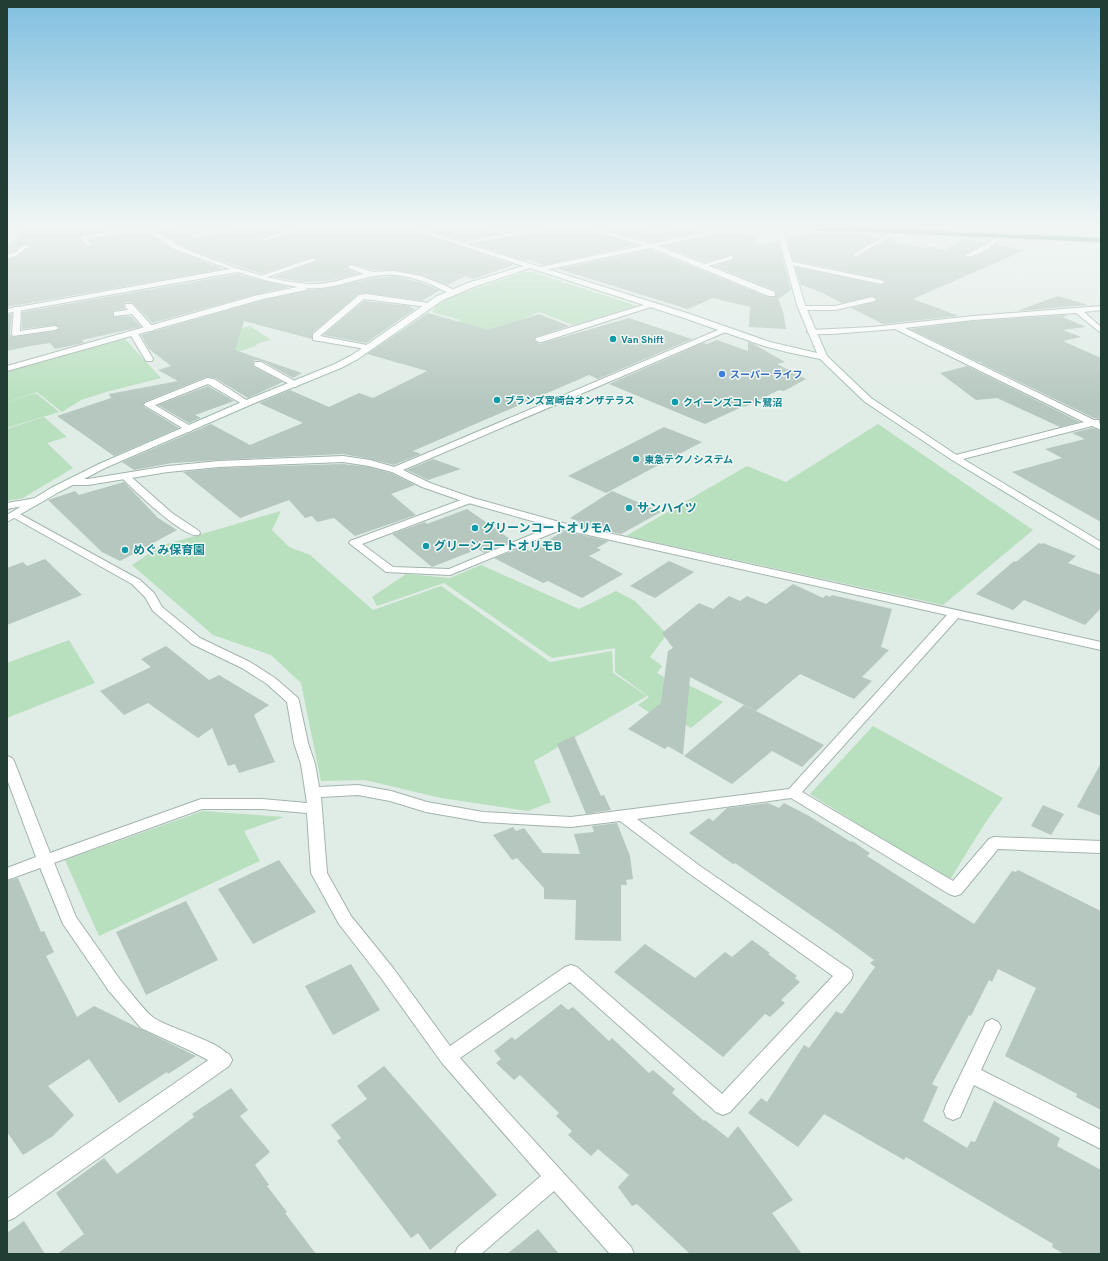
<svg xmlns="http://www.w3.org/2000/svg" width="1108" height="1261" font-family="Overpass,'Noto Sans JP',sans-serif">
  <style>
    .green { fill: #b8dfbe }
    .building { fill: #b5c7be }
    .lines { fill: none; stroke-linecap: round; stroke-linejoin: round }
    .lane-casing { stroke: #a3b4ad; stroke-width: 2 }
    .street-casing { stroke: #a3b4ad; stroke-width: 2 }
    .secondary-casing { stroke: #9eb9ac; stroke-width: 2 }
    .highway-casing { stroke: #c1c9c6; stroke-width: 2 }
    .lane { fill: #fff; fill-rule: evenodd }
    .street { fill: #fff; fill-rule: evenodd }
    .secondary { fill: #fff; fill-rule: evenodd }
    .highway { fill: #2a6c57; fill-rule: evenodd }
    .culture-dot { fill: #0f9aa8; stroke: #f1f8f4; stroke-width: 1.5 }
    .shop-dot { fill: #3f7fe0; stroke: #f1f8f4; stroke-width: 1.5 }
    .labels { text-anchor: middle; stroke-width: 3; stroke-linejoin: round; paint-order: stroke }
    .far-culture-label { font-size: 10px; font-weight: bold; fill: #0d838f; stroke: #f1f8f4; text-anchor: start }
    .far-shop-label { font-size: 10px; font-weight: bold; fill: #366cbe; stroke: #f1f8f4; text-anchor: start }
    .culture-label { font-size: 12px; font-weight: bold; fill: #0d838f; stroke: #f1f8f4; text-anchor: start }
  </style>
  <rect width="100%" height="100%" fill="#e0ece6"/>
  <g class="green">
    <path d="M525,272H532L637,306L573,325L539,312L476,339L450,332L460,320L432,312L437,305L454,296Z"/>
    <path d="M250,326L271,340L259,343L255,346L222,357V333Z"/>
    <path d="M125,339L161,378L106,392L81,400L62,412L37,392L7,402V371L82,349Z"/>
    <path d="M36,393L59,412L7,428V402Z"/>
    <path d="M44,417L67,437L47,443L73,468L23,498L7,501V429Z"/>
    <path d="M878,424L1033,530L943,605L626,536L747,466L786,482Z"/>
    <path d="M281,511L272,530L289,547L310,555L373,610L441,586L550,662L612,651L613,673L647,696L534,761L551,802L528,811L441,798L365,780L321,781L301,683L271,655L213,635L132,565L160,546Z"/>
    <path d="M481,565L579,609L616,591L635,601L667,634L650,657L662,666L657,673L671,681L678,680L723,702L691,728L678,720L668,725L638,705L649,697L615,672V648L552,658L444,583L377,606L372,597L406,574L450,578Z"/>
    <path d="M69,640L95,683L7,718V663Z"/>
    <path d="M873,726L1003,798C983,824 967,853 949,881L810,794Z"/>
    <path d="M203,811L284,817L244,831L260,861L99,936L65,860Z"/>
  </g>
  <g class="building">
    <path d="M30,227H125L82,235L79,237V239L88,247L92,244L90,240L144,231L174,250L224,269L7,307V260L19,256L30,246L29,245L23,244L13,252L7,253V246Z"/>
    <path d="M149,227H176L195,239L245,227H292L258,239L259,241L264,242L307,227H403L514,265L473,279L465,276L448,285L421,275L395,270H373L351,264L347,266V268L359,274L328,281L301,282L273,277L315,262L317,260L314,257L262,274L198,253L179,244Z"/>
    <path d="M418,227H482L497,234L463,241Z"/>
    <path d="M497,227H532L510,231Z"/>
    <path d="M543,227H651L652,233L675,229L707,230L651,242L597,228L594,231L596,233L637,245L544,265L528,260L526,261L473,244L540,232L544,229Z"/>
    <path d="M714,231H744L745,235L754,236L758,246L778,241L791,290L778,299L783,311L786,329L749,327L750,307L713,298L688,309L558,269L651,250L768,297H776V291L714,266L733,260L734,257L732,255L705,262L664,246L714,235Z"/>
    <path d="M818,232L854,233L877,238L851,255L857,257L887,240L924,248L927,246L946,250L963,238L986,243L964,255L969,258L979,255L996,245L1025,250L913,299L959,316L883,324L851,308L875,302L877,299L873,296L842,303L821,292L801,285L795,267L881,285L886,283L881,279L793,260L787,239Z"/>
    <path d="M238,274L268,282L290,287L258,294L152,323L133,303L126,302L124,305L125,309L113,311V317L131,316L141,327L82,340L84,343L55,349L50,343L30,346L7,351V314H12L10,334L12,337L55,331L60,327L55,325L22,329V312Z"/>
    <path d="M395,276L419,282L440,290L422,301L367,293L359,294L312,333V339L244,321L235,350L302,373L293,378L262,361L255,360L253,363L254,367L283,382L248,398L215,378L206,377L144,402L143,406L179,428L114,456L57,416L111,398L109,394L178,381L158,370L171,366L149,349L141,335L263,300L306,291L308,290L329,288L373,278Z"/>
    <path d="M1058,296L1088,305L1017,311Z"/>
    <path d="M364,301L411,306L409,307L415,309L366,343L323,335Z"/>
    <path d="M428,313L488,330L539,314L569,326L536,337L534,340L539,344L629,318L692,339L598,379L589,375L413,451L421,454L394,465L370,459L343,454L219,460L172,463L134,470L122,462L211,424L250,445L303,423L259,403L290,390L329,407L359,393L373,398L427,371L367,354Z"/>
    <path d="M1068,315L1063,317L1086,327L1063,330L1081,337L1063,341L1101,358V422L1100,419L1094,418L980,363L983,362H978L910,329L973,321Z"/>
    <path d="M717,340L748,351V342L752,343L785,362L777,364L806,379L784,391L779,390L745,407L744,406L705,424L609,384L703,343L707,344Z"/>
    <path d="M967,366L1080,422L1060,427L997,398L976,400L940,373Z"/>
    <path d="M208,386L234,401L195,415L201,418L189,423L158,405Z"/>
    <path d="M664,427L702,442L606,493L568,476Z"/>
    <path d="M1092,428L1101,431V522L1012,472L1062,458L1045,449L1085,439L1072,433Z"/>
    <path d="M433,459L461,469L428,480L407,470Z"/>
    <path d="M343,464L369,467L391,473L415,485L391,494L416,515L355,536L334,518L317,522L312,516L305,518L289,500L240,518L183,472L219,468Z"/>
    <path d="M124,482L158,518L177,530L120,561L102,552L48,500L75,491L79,495Z"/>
    <path d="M612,491L661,512L621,534L575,524L580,522L570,518Z"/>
    <path d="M467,509L513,541L484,553L478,549L432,567L392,534L425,522L427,524Z"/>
    <path d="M564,531L609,541L597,548L601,550L589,556L623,574L582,598L548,581L543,583L494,558L523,547L529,551Z"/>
    <path d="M1039,543L1042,544L1043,543L1076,556L1068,563L1101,575V608L1085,625L1024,600L1013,610L976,594L1014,561L1016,562Z"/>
    <path d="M45,559L82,595L7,625V568L23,562L27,566Z"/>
    <path d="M669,561L694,572L655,598L630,586Z"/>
    <path d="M793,584L823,598L826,595L830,597L832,595L892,609L881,647L889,650L862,677L872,681L854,699L800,674L756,711L690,677L683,755L668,746L665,749L628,729L661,703L668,651L673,648L662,633L699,603L713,609L729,596L740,601L747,596L766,604Z"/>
    <path d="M166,646L209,680L219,675L269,705L254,715L275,762L239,773L235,764L228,766L212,728L198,738L148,703L124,715L100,691L151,667L141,659Z"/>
    <path d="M744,705L824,745L802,767L772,751L732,784L684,756Z"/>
    <path d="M574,736L601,796L604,795L611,810L586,814L557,744Z"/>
    <path d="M1101,763V816L1077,807Z"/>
    <path d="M768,803L779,808L784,803L809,816L851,842L852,841L870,853L867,856L974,924L1012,871L1016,872L1018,870L1101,911V1110L1076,1097L1077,1094L1005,1056L1036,988L998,969L992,982L989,980L971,1016L969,1015L932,1084L938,1087L923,1121L967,1148L971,1141L975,1142L994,1101L1060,1138L1057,1146L1101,1170V1254H1064L1052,1247L1053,1244L906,1157L904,1160L824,1114L798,1147L748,1113L761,1098L767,1102L804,1045L809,1048L836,1011L842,1014L875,967L870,963L874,960L837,933L735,863L733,864L689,833L709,818L713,821L727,808Z"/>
    <path d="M1043,805L1064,814L1051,835L1031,826Z"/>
    <path d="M617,823L630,856L633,879L626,880L627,885H621V941L575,940L576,900L544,899V888L517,858L512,860L493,835L513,827L516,831L524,828L543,853L580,854L574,834L594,832L592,826Z"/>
    <path d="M279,860L316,912L253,944L218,889Z"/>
    <path d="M18,878L41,932L44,931L54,952L46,956L77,1017L94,1006L196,1056L168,1074L167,1072L119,1103L89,1059L48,1086L74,1115L53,1136L23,1155L7,1132V881Z"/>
    <path d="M186,901L218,960L146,995L116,932Z"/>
    <path d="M752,940L770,953L768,954L797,976L795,978L800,982L781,1000L785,1003L770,1017L765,1014L723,1057L614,972L645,944L695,978L725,952L732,957Z"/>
    <path d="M351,964L380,1010L333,1035L305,986Z"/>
    <path d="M561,1004L568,1010L573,1007L609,1041L612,1038L649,1073L653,1070L675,1089L672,1093L704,1121L705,1120L728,1138L738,1126L793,1200L772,1213L802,1254H690L637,1204L632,1206L618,1187L629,1175L598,1149L591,1156L568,1135L572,1131L556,1116L559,1113L520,1075L514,1080L496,1063L501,1059L494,1051L512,1037L515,1040Z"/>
    <path d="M384,1066L497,1195L430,1250L418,1233L411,1238L337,1141L341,1138L331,1125L367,1099L357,1086Z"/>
    <path d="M231,1088L248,1110L240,1116L270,1152L255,1165L269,1185L267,1186L287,1212L285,1213L316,1254H57L84,1234L56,1193L104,1158L117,1174L194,1117L192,1114Z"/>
    <path d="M24,1221L45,1254H7V1233Z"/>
    <path d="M538,1229L559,1254H507Z"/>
  </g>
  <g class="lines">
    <defs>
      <g id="lane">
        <path d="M134,227H148L145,229L87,239L91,244L88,246L80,238L83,236Z"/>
        <path d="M297,227H306L264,241L259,240Z"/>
        <path d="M483,227H492L510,233L540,227L543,229L540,231L461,245V243L502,234Z"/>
        <path d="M598,229L652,244L653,245L650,247L596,232L595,231Z"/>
        <path d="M896,229L899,231L898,232L857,256L852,255Z"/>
        <path d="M1001,234L1004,236L1003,237C996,243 973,261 965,255L984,246Z"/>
        <path d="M24,245L29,246L18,255L7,259V255L14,253Z"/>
        <path d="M731,256L733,257V259L701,268L698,266Z"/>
        <path d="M313,258L316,260L315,261L264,278L258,277Z"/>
        <path d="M789,261L881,280L885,282L881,284L787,264V262Z"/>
        <path d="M872,297L876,299L875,301L835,310H803L799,308L803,306H835Z"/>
        <path d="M650,303H656L657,305L542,342H539L535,340L536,338Z"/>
        <path d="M126,304H132L153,327V331H147L132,314L114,316V312L128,310L125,306Z"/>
        <path d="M14,307H20L21,309L20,331L55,326L59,328L55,330L13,336L12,334Z"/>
        <path d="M131,332H137L153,359L152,361H146L130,334Z"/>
        <path d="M255,362H261L300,384L296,387L293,386L255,366L254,364Z"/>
        <path d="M126,474L129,475L172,513L199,531L200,533L199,535C184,539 135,491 123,479L121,477L123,475Z"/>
        <path d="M469,497L473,498L474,500L473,502L362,544L393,567L449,569L557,524H565L566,526L565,528L450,575L386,572L349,543L350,541Z"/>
        <path d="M45,854L50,856L53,860L76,917L121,981L124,986L121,991L115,993L109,991L63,924L37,860L40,856Z"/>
        <path d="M992,1019L998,1022L1001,1027L981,1070L1101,1130V1149L974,1085L960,1117L953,1120L946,1117L944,1111L946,1105L986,1022Z"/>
        <path d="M223,1052L229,1054L232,1060L229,1066L14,1218L7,1221V1199L217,1054Z"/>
      </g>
      <g id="street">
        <path d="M141,227C156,227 170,242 184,248C218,263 279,285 316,284C332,284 348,277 364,274L349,268L348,267L351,265L373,272L395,271L421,276L444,285L458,292L457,294C448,295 436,286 428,283C417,279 406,276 395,275C364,273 336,291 307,288L306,290L263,299L7,371V366L258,295L298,287L268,281L238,272L7,313V309L230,269L174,249Z"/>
        <path d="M712,231L714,232V234L659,246L775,292V296H769L651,248L540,271L537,269L540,267Z"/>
        <path d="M367,294L428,303L432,305L428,307L364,299L320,336L372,346V350L313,340V334L359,295Z"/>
        <path d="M1101,306V310L1084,312L1101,327V333L1076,313L973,320L905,328L1094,420H1099L1101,430L1092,426L955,461L950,458L952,456L1084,422L895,329L832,334H811L807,332L811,330L872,327L973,316Z"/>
        <path d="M725,327L729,329L728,331L403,470L430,483L473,498L563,523L1101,642V650L958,618L802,792L953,881L989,839L994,837L1101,841V853L998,849L961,894L955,896L949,894L791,798L637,819L700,866L851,970L853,975L851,980L730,1112L723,1115L716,1112L570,982L460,1058L495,1098L631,1247L634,1254H610L554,1191L481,1254H455L458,1247L541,1176L442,1063L381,978L339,924L311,873L307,813L262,809H202L7,880V868L36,857L7,779V756L12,758L14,761L50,853L201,799H262L307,803L301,764L294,743L287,702L267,684L242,668L192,644L153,611L145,597L132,584L9,515L10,513H18L140,580L154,593L162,607L200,638L250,662L275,678L298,698L299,701L308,743L315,764L319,787L358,785L391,791L427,802L483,812L571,817L789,789L947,615L557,528L465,502L422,487L392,472L369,466L343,462L219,467L168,472L88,485H70L65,482L70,479H88L168,466L219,461L343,456L370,460L394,467ZM358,795L390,801L426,812L483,822L571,827L620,821L690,874L833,976L722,1094L577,967L571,965L565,967L450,1046L393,968L351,916L327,873L321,797Z"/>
        <path d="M207,378L214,379L251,403L247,406L244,405L208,384L155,405L192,427L194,429L189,432L144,405L145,403Z"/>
        <path d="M36,498L40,499L41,501L40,503L7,509V503Z"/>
        <path d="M115,979L121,981C129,990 146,1013 154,1018C172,1030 223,1041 232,1060L229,1066L223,1068L191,1051L141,1028L109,991L106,986L109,981Z"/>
      </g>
      <path id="secondary" d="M404,227H413L690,314L770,342L817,353L797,305L776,227H782L805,305L827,356L871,398L958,456L1101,542V550L952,460L865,402L820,359L787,352L764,346L684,318L530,268L474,287L443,300L358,359L341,368L250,405L105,468L59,492L7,522V515L51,488L99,464L244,401L335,364L352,355L437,296L468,283L523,266Z"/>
      <path id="highway" d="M800,227H846L1101,238V242L803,229Z"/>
    </defs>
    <use href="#lane" class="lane-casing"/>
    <use href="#street" class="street-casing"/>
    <use href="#secondary" class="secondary-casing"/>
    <use href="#highway" class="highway-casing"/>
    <use href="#lane" class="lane"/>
    <use href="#street" class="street"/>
    <use href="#secondary" class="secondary"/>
    <use href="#highway" class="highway"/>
  </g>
  <linearGradient id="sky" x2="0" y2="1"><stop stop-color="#80c0e0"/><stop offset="0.56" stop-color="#f1f6f4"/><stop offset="1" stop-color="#f1f6f4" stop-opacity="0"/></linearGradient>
  <rect width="1108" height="404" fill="url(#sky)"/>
  <g class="culture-dot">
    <circle cx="613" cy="339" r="4"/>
    <circle cx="497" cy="400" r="4"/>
    <circle cx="675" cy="402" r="4"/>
    <circle cx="636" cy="459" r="4"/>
    <circle cx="629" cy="508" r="4"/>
    <circle cx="475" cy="528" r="4"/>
    <circle cx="426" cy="546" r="4"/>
    <circle cx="125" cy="550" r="4"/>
  </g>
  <circle class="shop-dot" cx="722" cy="374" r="4"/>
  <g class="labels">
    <g class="far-culture-label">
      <text x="621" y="343">Van Shift</text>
      <text x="505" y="404">ブランズ宮崎台オンザテラス</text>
      <text x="683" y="406">クイーンズコート鷺沼</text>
      <text x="644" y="463">東急テクノシステム</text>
    </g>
    <g class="far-shop-label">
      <text x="730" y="378">スーパー ライフ</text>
    </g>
    <g class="culture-label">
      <text x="637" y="512">サンハイツ</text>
      <text x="483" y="532">グリーンコートオリモA</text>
      <text x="434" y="550">グリーンコートオリモB</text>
      <text x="133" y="554">めぐみ保育園</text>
    </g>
  </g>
  <rect width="1108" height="1261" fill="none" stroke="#203e33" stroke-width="16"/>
</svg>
